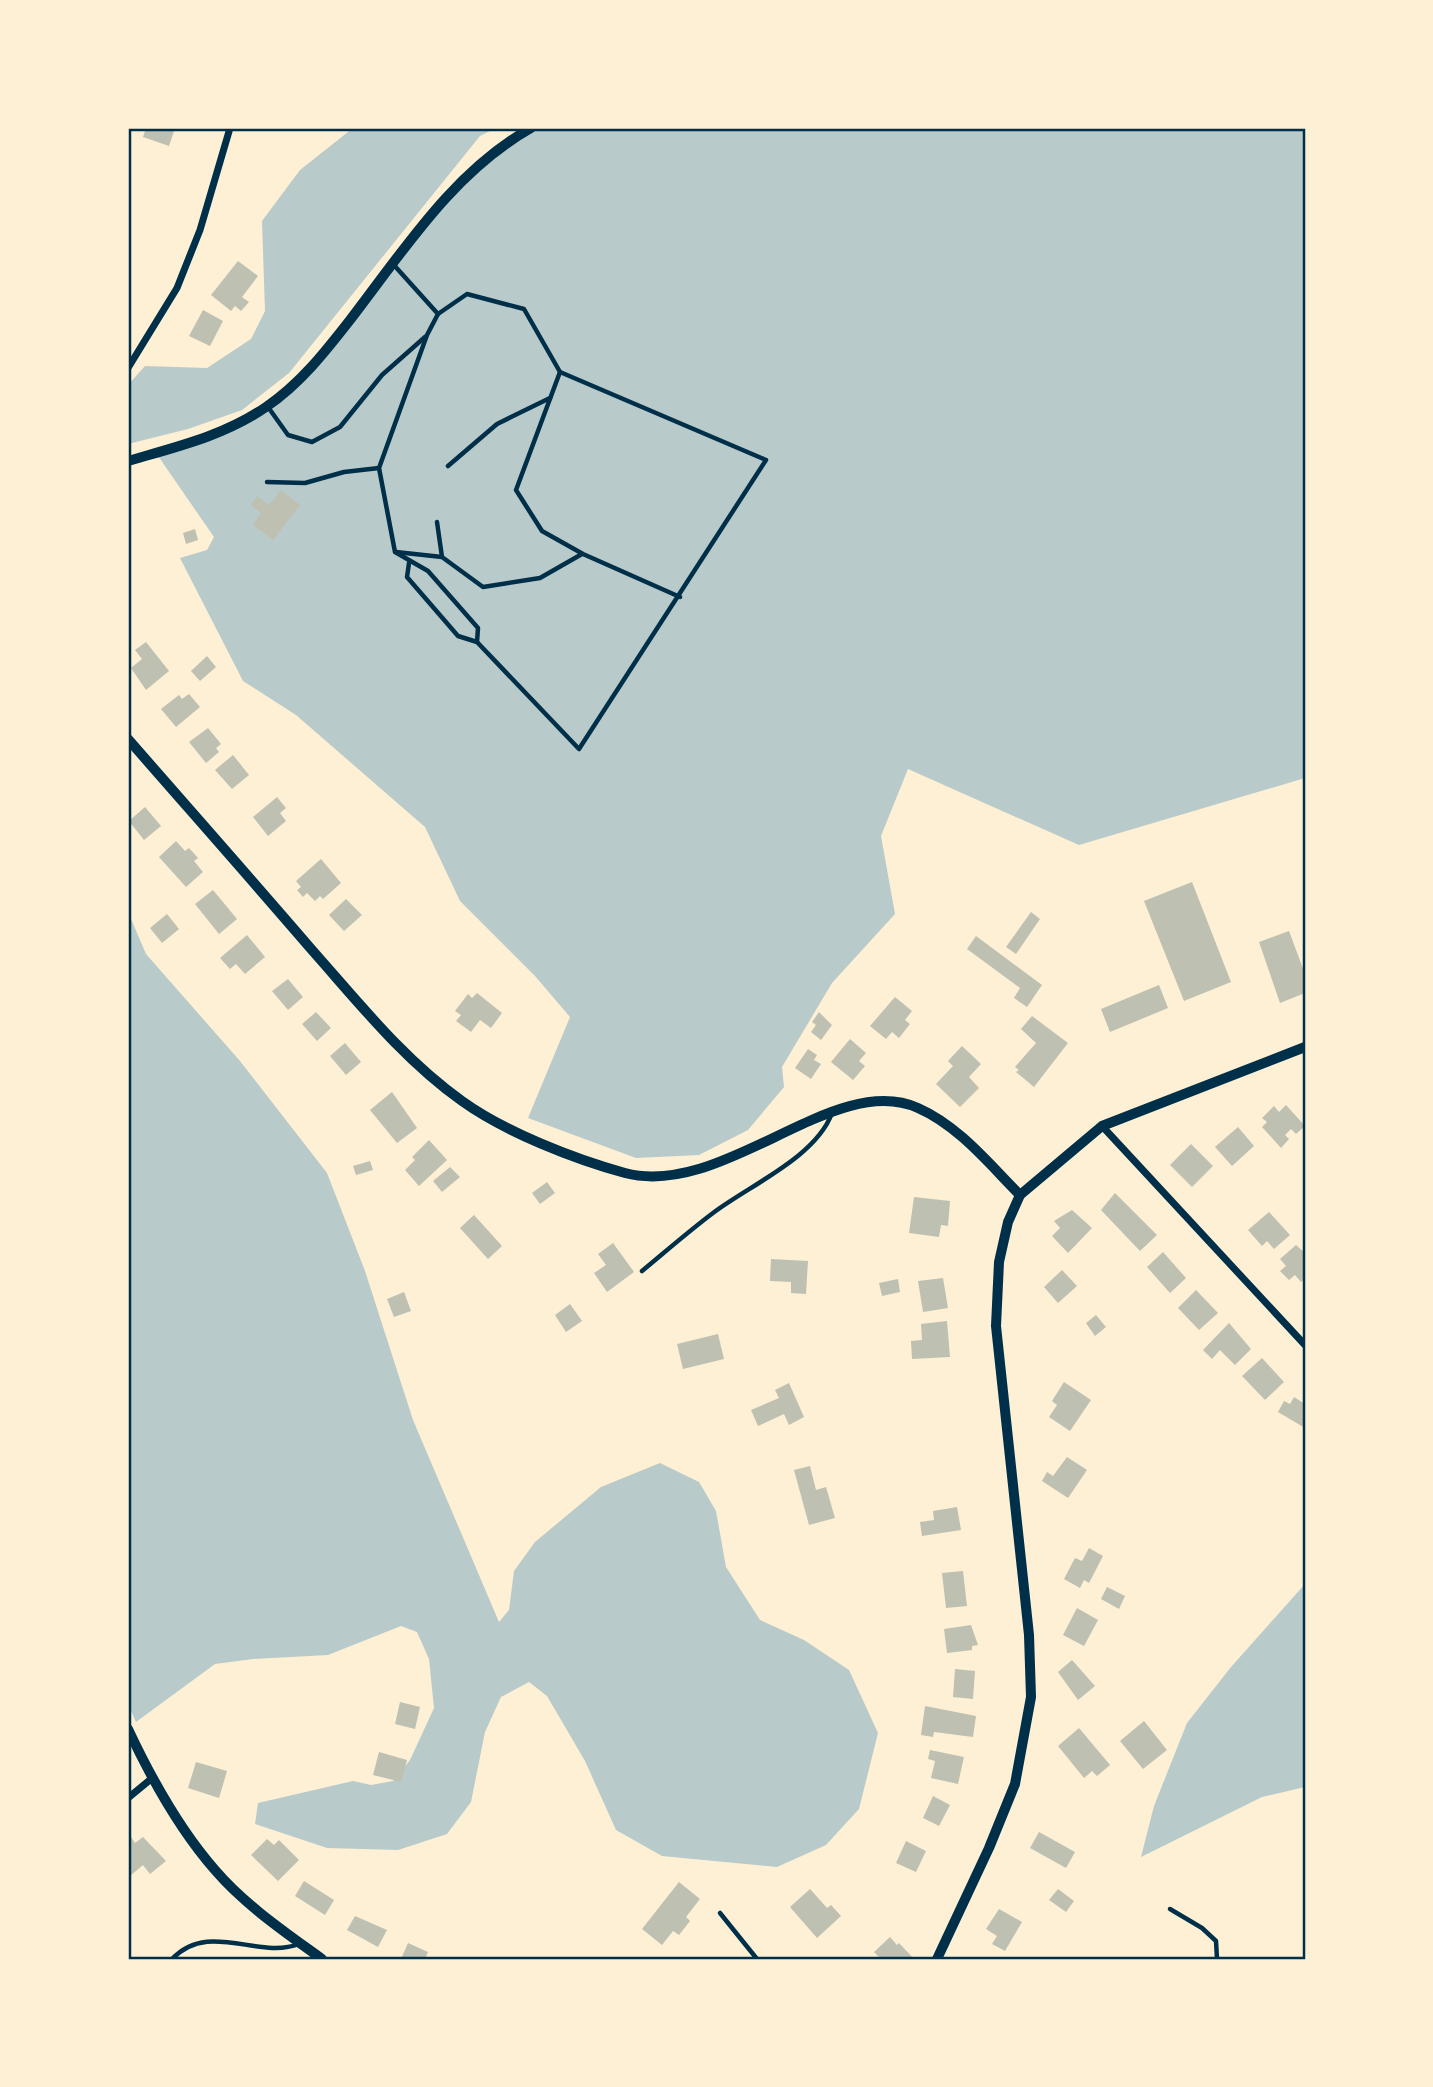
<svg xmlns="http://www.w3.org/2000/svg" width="1433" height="2087" font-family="'DM Sans',sans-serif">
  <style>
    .green { fill: #b9caca }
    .building { fill: #bec0b2 }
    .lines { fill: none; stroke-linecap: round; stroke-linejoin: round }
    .service { stroke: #003049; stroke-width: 4.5 }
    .minor { stroke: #003049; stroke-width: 7 }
    .tertiary { stroke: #003049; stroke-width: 10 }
    .neatline { fill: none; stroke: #003049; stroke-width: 2.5 }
  </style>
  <rect width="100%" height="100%" fill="#fdf0d5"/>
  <g class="green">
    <path d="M353,128H496L480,136L289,373L242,410L188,429L128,444V385L145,366L207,368L251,339L265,311L262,221L300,170Z"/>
    <path d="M531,128H1305V778L1079,845L908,769L881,836L895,914L832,983L782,1067L784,1087L748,1130L699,1155L636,1158L528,1118L570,1017L535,976L460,901L425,827L296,715L243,681L180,558L207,550L214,537L156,453L238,424L313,368L447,195Z"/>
    <path d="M128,912L146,954L240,1061L327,1173L365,1271L413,1420L499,1622L509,1610L514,1571L535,1542L601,1487L660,1463L699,1482L716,1511L726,1567L760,1620L804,1640L849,1670L878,1733L859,1809L826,1845L777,1867L662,1856L616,1830L585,1761L547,1696L529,1682L501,1697L485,1732L471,1802L447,1834L398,1850L327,1848L255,1824L258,1803L353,1781L371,1785L393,1781L410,1760L434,1708L429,1659L417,1632L401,1626L328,1655L253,1659L215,1664L136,1722L128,1704Z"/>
    <path d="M1305,1584V1787L1262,1797L1141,1857L1154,1806L1187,1723L1231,1667Z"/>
  </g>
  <g class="building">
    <path d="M146,128H175L169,146L143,137Z"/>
    <path d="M238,261L258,276L242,297L249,302L241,311L235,306L231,311L211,295Z"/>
    <path d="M203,310L223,321L210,346L189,336Z"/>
    <path d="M281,490L300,505L273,540L253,525L261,513L251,505L257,496L269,505Z"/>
    <path d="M195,529L198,540L186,544L183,533Z"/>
    <path d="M146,642L169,671L146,690L131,668L142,659L135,650Z"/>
    <path d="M207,656L216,667L200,681L191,671Z"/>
    <path d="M189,694L200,707L176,727L161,709L179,695L182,699Z"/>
    <path d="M208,728L221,744L216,748L219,752L206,763L189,742Z"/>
    <path d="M233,755L249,775L232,789L215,770Z"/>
    <path d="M277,797L286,808L280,813L286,821L268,836L253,817Z"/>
    <path d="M145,807L161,826L144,840L129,821Z"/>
    <path d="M176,841L185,851L189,848L198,858L194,861L203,872L186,887L159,857Z"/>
    <path d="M321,859L341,883L323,899L320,896L315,901L307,893L303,897L297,890L301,887L296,881Z"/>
    <path d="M1192,882L1231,982L1184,1001L1144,901Z"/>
    <path d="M213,890L237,919L219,934L195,904Z"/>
    <path d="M346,899L362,915L344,931L329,915Z"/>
    <path d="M1031,912L1040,919L1016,954L1006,947Z"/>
    <path d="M167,914L179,929L162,943L150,928Z"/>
    <path d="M1289,931L1305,974V993L1280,1003L1259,942Z"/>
    <path d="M247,935L265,957L245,974L236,964L230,969L220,958Z"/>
    <path d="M976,936L1042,985L1027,1007L1014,998L1020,988L967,949Z"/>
    <path d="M288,979L303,997L288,1010L272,991Z"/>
    <path d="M1159,985L1168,1008L1110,1032L1101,1009Z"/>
    <path d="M477,993L502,1013L491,1028L480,1020L471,1032L456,1021L461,1015L455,1011L468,994L472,998Z"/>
    <path d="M895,997L912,1011L905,1020L910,1024L899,1038L892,1032L886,1039L870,1026Z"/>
    <path d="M316,1012L331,1028L317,1041L302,1024Z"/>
    <path d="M819,1012L832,1025L821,1040L811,1032L816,1025L812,1022Z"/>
    <path d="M1032,1016L1068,1043L1034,1087L1016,1072L1019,1070L1015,1067L1036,1043L1021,1029Z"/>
    <path d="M850,1039L866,1053L859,1061L865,1066L853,1080L831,1062Z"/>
    <path d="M345,1043L361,1062L346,1075L330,1056Z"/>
    <path d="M962,1046L981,1064L969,1077L979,1088L960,1107L936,1084L953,1066L948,1061Z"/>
    <path d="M808,1049L817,1055L814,1060L821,1064L811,1079L795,1068Z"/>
    <path d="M392,1092L417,1128L397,1143L370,1110Z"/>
    <path d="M1286,1105L1305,1126L1296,1134L1291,1129L1285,1135L1289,1139L1281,1148L1262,1127L1267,1122L1262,1118L1274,1106L1279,1112Z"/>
    <path d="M1238,1127L1254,1146L1232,1166L1215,1147Z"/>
    <path d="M429,1140L447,1160L419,1186L405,1170L415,1160L412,1157Z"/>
    <path d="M1191,1144L1213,1166L1192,1187L1170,1165Z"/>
    <path d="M370,1161L373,1170L356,1175L353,1166Z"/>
    <path d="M450,1167L460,1177L442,1192L433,1181Z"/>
    <path d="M547,1182L555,1193L540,1204L532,1193Z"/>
    <path d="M1115,1193L1157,1235L1140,1251L1101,1210Z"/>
    <path d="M914,1197L950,1201L948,1226L941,1225L939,1237L909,1233Z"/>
    <path d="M1072,1210L1092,1228L1068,1253L1052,1236L1060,1228L1054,1221Z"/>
    <path d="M1269,1212L1290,1235L1274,1249L1267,1241L1262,1246L1248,1230Z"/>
    <path d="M474,1215L502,1246L488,1259L460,1228Z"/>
    <path d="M613,1243L634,1272L607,1292L594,1273L606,1265L598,1254Z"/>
    <path d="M1296,1245L1305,1253V1278L1301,1282L1295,1275L1289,1280L1280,1271L1286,1266L1280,1259Z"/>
    <path d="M1163,1252L1186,1278L1170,1293L1147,1267Z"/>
    <path d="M771,1259L808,1261L806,1294L791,1293V1282L770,1281Z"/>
    <path d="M1062,1270L1077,1286L1058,1303L1044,1287Z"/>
    <path d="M943,1278L948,1308L923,1312L918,1281Z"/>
    <path d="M898,1279L900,1292L882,1296L879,1283Z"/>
    <path d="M1196,1290L1218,1313L1199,1330L1178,1308Z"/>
    <path d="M404,1292L411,1311L394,1317L387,1299Z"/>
    <path d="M570,1304L582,1321L566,1332L555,1315Z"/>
    <path d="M1096,1315L1106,1327L1095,1336L1086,1323Z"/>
    <path d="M947,1321L950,1357L912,1359L911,1341L922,1340L921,1324Z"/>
    <path d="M1229,1323L1251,1349L1235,1365L1220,1350L1212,1359L1203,1350Z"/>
    <path d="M718,1334L724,1359L683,1369L677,1344Z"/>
    <path d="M1262,1358L1284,1382L1265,1400L1242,1376Z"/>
    <path d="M1064,1382L1091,1400L1070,1431L1049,1417L1057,1405L1052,1401Z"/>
    <path d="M789,1383L804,1417L789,1425L784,1414L758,1426L751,1410L779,1398L775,1390Z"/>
    <path d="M1294,1397L1305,1404V1428L1278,1412L1284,1401L1290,1404Z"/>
    <path d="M1067,1457L1087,1470L1068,1498L1042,1481L1047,1472L1053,1476Z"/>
    <path d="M810,1466L816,1490L826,1487L835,1518L809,1525L794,1470Z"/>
    <path d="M957,1507L961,1530L922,1536L920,1522L934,1520L933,1511Z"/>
    <path d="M1089,1548L1103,1556L1089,1583L1084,1580L1080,1588L1064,1579L1075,1558L1082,1561Z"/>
    <path d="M963,1571L967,1606L946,1608L942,1573Z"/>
    <path d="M1107,1587L1125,1596L1119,1609L1101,1599Z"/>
    <path d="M1077,1608L1098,1620L1084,1646L1063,1635Z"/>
    <path d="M971,1625L978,1645L972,1646V1650L947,1653L944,1629Z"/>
    <path d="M1072,1660L1095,1686L1078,1700L1058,1672Z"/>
    <path d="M955,1669L975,1671L973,1699L953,1697Z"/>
    <path d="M400,1702L420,1707L415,1729L395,1724Z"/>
    <path d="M925,1706L976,1716L973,1737L934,1732L933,1737L921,1735Z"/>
    <path d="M1144,1721L1167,1750L1143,1769L1120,1741Z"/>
    <path d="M1079,1728L1110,1765L1097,1776L1092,1771L1084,1778L1058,1746Z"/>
    <path d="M930,1750L964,1757L958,1784L931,1778L935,1761L928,1759Z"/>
    <path d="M379,1752L407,1760L401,1782L373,1775Z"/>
    <path d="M196,1762L227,1771L219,1798L188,1788Z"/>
    <path d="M933,1796L950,1805L939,1826L923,1818Z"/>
    <path d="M1039,1832L1075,1852L1066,1868L1030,1848Z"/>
    <path d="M131,1837L135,1843L143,1837L166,1861L150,1874L143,1865L130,1876L128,1840Z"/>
    <path d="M267,1839L274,1845L279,1840L299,1860L278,1881L251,1855Z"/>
    <path d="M906,1841L926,1851L916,1872L896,1863Z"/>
    <path d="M304,1881L334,1900L325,1915L295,1896Z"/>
    <path d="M679,1882L700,1899L686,1917L690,1921L679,1935L673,1931L662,1945L642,1929Z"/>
    <path d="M810,1889L827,1908L831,1905L841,1916L817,1938L790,1907Z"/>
    <path d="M1058,1889L1074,1901L1066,1912L1049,1900Z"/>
    <path d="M999,1909L1022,1922L1005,1951L992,1944L997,1936L986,1929Z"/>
    <path d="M355,1916L387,1930L378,1947L347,1930Z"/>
    <path d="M890,1937L897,1945L899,1943L914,1959H881L874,1952Z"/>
    <path d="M408,1943L428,1952L425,1959H401Z"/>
  </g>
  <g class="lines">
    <g class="service">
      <path d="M393,264L438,314L427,335L379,468L395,552L428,571L478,628L477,642"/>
      <path d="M438,314L467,294L524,309L560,372"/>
      <path d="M268,407L288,435L312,442L340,427L382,375L425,337"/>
      <path d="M448,466L497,424L550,398"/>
      <path d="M267,482L305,483L344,472L379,468"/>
      <path d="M437,522L442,557L483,587L540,578L582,554"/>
      <path d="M396,552L442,557"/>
      <path d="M409,563L407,577L458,636L477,642L579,749L766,460L560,372L516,490L542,531L583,554L680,597"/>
      <path d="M642,1271C665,1252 689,1231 713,1213C750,1185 816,1157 832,1113"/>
      <path d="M1170,1909L1202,1928L1216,1941L1217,1959"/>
      <path d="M720,1913L757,1959"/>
      <path d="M172,1959C209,1920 258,1960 299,1944"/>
    </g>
    <g class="minor">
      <path d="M128,368L177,288L200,230L230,128"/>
      <path d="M1102,1126L1305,1345"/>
      <path d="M128,1798L151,1779"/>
    </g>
    <g class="tertiary">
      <path d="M128,461C176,447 224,436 266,407C300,384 325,352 350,320C404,250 453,172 531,128"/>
      <path d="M128,739C189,809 251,879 312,950C359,1003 404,1060 462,1101C505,1132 574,1159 625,1173C724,1199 834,1070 918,1108C959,1126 989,1164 1020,1195"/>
      <path d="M128,1729C151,1778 179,1829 215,1870C245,1905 285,1932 322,1959"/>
      <path d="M937,1959L989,1848L1015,1784L1031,1697L1029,1635L996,1326L999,1262L1008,1222L1020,1195L1102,1126L1305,1047"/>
    </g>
  </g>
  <rect width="1433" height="2087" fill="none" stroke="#fdf0d5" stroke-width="259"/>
  <rect x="130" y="130" width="1174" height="1828" class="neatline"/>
</svg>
